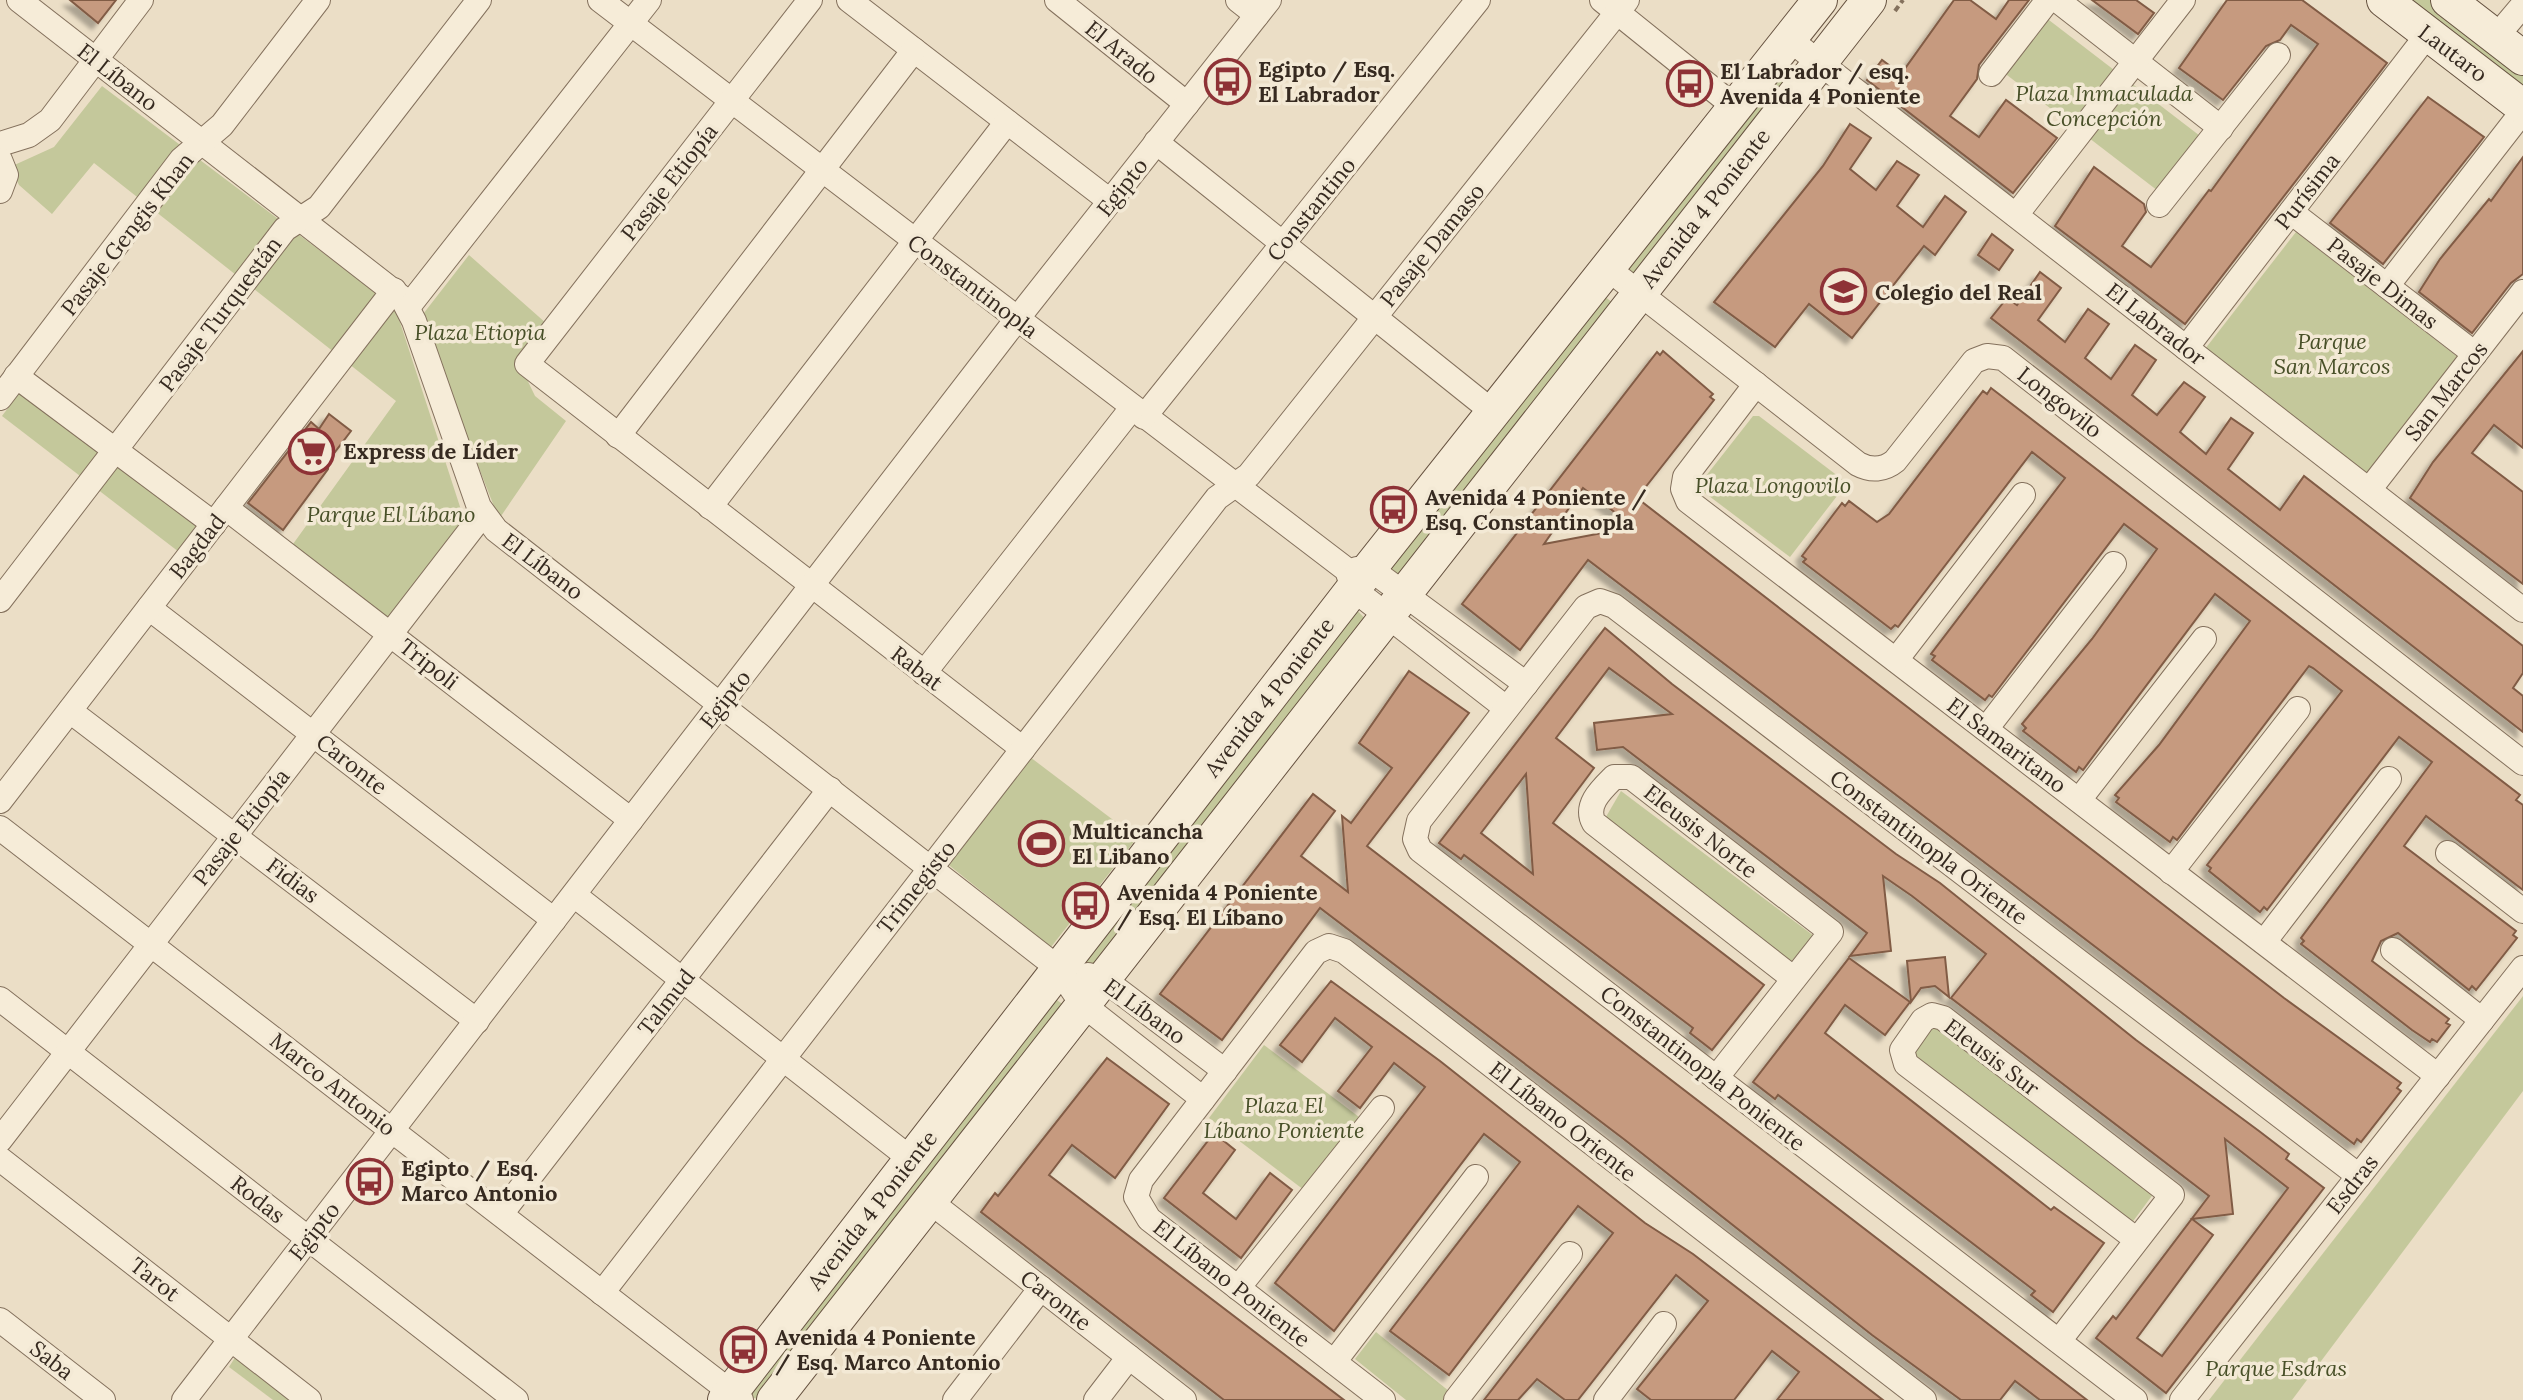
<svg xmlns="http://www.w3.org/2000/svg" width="2523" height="1400" font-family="Lora,serif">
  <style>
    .green { fill: #c4c89b }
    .building { fill: #c69a7f; stroke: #815b45; stroke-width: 2; fill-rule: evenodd; filter: url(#shadow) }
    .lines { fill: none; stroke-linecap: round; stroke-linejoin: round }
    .street-casing { stroke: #84715d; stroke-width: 26 }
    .secondary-casing { stroke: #665240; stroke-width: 36 }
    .path { stroke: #84715d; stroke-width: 4; stroke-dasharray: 6 4; stroke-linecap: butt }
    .street { stroke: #f6ecd8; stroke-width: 24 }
    .secondary { stroke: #f6ecd8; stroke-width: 34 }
    .labels { text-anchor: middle; stroke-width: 7; stroke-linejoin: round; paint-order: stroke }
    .street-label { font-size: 22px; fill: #362a20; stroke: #f3e9d5 }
    .poi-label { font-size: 22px; font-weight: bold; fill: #362a20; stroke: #f3e9d5; text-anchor: start }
    .park-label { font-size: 22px; font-style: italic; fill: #485028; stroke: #f3e9d5 }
  </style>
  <defs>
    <filter id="shadow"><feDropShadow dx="-6" dy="6" stdDeviation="2" flood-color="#0004"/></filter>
  </defs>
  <rect width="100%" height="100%" fill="#ebdec6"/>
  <g class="green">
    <path d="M2399,0H2430L2523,71V95Z"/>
    <path d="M2045,17L2204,139L2162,194L2003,72Z"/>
    <path d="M1788,65L1803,76L1642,279L1627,269Z"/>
    <path d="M102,86L384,299L397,313L464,519L385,622L288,551L396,401L94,163L52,214L19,185L10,167L54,147Z"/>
    <path d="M2296,232L2459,358L2369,476L2205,349Z"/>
    <path d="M469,255L547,324L520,365L535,396L566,421L499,519L420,318Z"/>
    <path d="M1600,293L1617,306L1397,585L1382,571Z"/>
    <path d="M23,388L198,526L179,552L2,416Z"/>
    <path d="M1753,416H1759L1847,483L1790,557L1701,490L1702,481Z"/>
    <path d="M1356,609L1368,622L1093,968L1074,964Z"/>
    <path d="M1026,754L1137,838L1051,947L945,862Z"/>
    <path d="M1621,791L1814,936L1787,966L1603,822Z"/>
    <path d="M1051,996L1068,1008L763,1400L745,1396Z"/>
    <path d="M2523,996V1091L2292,1400H2209Z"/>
    <path d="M1932,1023L2154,1193L2131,1224L1906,1055Z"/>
    <path d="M1264,1045L1359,1117L1304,1190L1209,1118Z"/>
    <path d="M1376,1332L1455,1396L1452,1400H1406L1355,1359Z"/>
    <path d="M236,1356L294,1400H273L229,1367Z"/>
  </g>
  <g class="building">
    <path d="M70,0H116L98,23Z"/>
    <path d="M1954,0H1970L1996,19L2009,0H2029L1979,65L1977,79L1950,116L1979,137L2006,100L2057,138L2013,193L1867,80L1882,60L1901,74Z"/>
    <path d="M2092,0H2136L2154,13L2138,34Z"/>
    <path d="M2227,0H2302L2387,63L2185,324L2055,226L2094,167L2144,204L2146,212L2122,246L2151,267L2209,190L2211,191L2318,44L2291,25L2280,40L2266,46L2223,100L2179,68Z"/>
    <path d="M2428,97L2484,137L2383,264L2330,223Z"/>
    <path d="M1850,124L1871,138L1850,169L1876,190L1897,161L1919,175L1897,206L1923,227L1945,196L1966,212L1935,255L1924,246L1852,338L1809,304L1775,347L1714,302L1823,166Z"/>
    <path d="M2523,157V274L2511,283L2472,333L2419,292L2440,259L2489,199L2491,201Z"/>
    <path d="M1992,234L2013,250L1999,270L1978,255Z"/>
    <path d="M2040,272L2061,288L2038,320L2065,342L2088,309L2109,324L2085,358L2111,379L2135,345L2156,360L2132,395L2157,415L2184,382L2205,397L2180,432L2206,454L2231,418L2253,433L2228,469L2280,510L2304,476L2523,646V673L2513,688L2523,696V732L1991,318L2007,298L2017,305Z"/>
    <path d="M1663,351L1713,394L1710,397L1714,400L1637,498L2284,998L2401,1083L2397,1088L2401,1091L2361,1142L2357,1139L2354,1144L2321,1119L1588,560L1520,650L1462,604L1657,352L1660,355ZM1583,488L1634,527L1544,544Z"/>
    <path d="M2523,351V448L2494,425L2472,453L2523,492V584L2410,498L2433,462Z"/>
    <path d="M1991,388L2520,795L2516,800L2523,805V890L2426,816L2404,846L2516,931L2513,935L2517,938L2476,990L2472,986L2469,990L2398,933L2381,941L2372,961L2449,1019L2446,1023L2450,1025L2437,1042L2432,1039L2430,1042L2412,1030L2301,944L2304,941L2301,938L2432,762L2399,737L2267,910L2264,907L2260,912L2209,871L2211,868L2207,865L2342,691L2313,668L2309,666L2177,840L2173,837L2170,842L2116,802L2119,798L2115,795L2159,745L2250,621L2215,594L2083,770L2079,767L2076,772L2023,731L2026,728L2022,724L2092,639L2157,549L2124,524L1992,697L1989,695L1985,700L1932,660L1935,656L1931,654L2065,478L2032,452L1898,627L1895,625L1891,629L1803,562L1806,559L1802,556L1842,503L1845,506L1849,501L1877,522L1889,514L1983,391L1987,394Z"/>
    <path d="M329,414L351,431L329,460L328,469L283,530L248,503L311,422L319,429Z"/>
    <path d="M1605,628L1672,684L1896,854L1940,883L2136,1040L2259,1131L2289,1154L2286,1159L2324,1188L2166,1393L2096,1338L2113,1316L2116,1319L2209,1196L1951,998L1986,954L1912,896L1883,876L1891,951L1850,956L1867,933L1623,747L1597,750L1594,723L1672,714L1609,668L1556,738L1594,768L1553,823L1764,985L1712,1050L1690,1033L1693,1028L1582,944L1464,855L1461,859L1439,843ZM1526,774L1533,874L1481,833ZM2225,1139L2288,1188L2162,1356L2137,1338L2213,1235L2192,1219L2233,1214Z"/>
    <path d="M1409,671L1469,713L1367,846L2087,1400H2040L2015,1381L2000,1400H1961L1872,1335L1625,1140L1320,908L1222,1040L1160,994L1313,794L1335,811L1301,856L1348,892L1342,816L1351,823L1392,768L1359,743Z"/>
    <path d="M1945,957L1949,997L1935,986L1921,988L1911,1002L1907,961Z"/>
    <path d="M1849,958L1910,1002L1885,1035L1845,1005L1825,1033L2051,1210L2054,1207L2104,1243L2053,1312L2031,1295L2035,1291L1778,1095L1775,1099L1753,1082Z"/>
    <path d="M1331,981L1440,1061L1645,1223L1693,1254L1883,1400H1777L1799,1372L1772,1351L1734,1400H1651L1637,1389L1708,1301L1676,1275L1578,1400H1565L1537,1379L1518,1400H1484L1613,1233L1578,1206L1449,1375L1390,1331L1520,1162L1484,1134L1334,1331L1275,1283L1425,1087L1394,1063L1360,1108L1338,1091L1372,1047L1335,1018L1302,1062L1280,1045Z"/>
    <path d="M1107,1058L1169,1104L1115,1178L1072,1145L1049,1175L1344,1400H1224L981,1212L995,1193L998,1196Z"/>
    <path d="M1214,1133L1235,1150L1203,1193L1236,1219L1270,1173L1292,1190L1241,1258L1164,1198Z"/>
  </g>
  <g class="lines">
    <defs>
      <g id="street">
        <path d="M19,0L402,298L414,321L479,507L496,530L1058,968L1082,1004L1203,1099"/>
        <path d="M600,0L1347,570L1353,589L1506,708"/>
        <path d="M810,0L527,364L1023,749"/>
        <path d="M849,0L1110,201"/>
        <path d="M1057,0L1187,104"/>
        <path d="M1238,0L1257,15"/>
        <path d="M1602,0L1735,107"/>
        <path d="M2057,0L2221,128"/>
        <path d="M2496,37L2523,5"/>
        <path d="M1789,39L2523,610"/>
        <path d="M1991,74L2048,0"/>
        <path d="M1156,142L1493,412"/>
        <path d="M0,144L29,135L50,120L141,0"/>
        <path d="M0,160L6,175L0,191"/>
        <path d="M2159,205L2278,55"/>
        <path d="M2291,212L2475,354"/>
        <path d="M2016,215L2183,0"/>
        <path d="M1607,268L1858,464C1871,471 1884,470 1895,461L1974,361L1987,356L2003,358L2523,763"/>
        <path d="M2387,286L2523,111"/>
        <path d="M408,307L649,0"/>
        <path d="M2186,348L2428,34"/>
        <path d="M16,376L214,524"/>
        <path d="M1756,384L1685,477L1683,489L1688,501L2438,1076"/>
        <path d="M0,398L181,160L222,125L318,0"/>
        <path d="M1144,417L1478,0"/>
        <path d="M618,436L914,50"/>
        <path d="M2369,490L2523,292"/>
        <path d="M710,507L1007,122"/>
        <path d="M226,508L631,820"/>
        <path d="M1357,569L1369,568L1526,684"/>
        <path d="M0,600L285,229L319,207L479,0"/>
        <path d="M149,608L554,920"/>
        <path d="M1896,660L2023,495"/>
        <path d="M924,673L1132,408"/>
        <path d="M70,711L477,1021"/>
        <path d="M1986,729L2114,564"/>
        <path d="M2079,800L2204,639"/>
        <path d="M0,801L394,290"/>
        <path d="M0,828L741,1400"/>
        <path d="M2448,853L2523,911"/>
        <path d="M2171,872L2298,709"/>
        <path d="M574,895L911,1159"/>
        <path d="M2264,942L2389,779"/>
        <path d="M2393,950L2482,1020"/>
        <path d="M1088,975L1102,978L1225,1071"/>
        <path d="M0,999L516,1400"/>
        <path d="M1716,1078L1831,932L1631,777H1614C1602,789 1584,805 1594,823L1794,979"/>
        <path d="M0,1140L483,514"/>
        <path d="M0,1159L309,1400"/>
        <path d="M928,1200L1184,1400"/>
        <path d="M501,1214L830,789"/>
        <path d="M1238,1288L1382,1108"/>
        <path d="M602,1293L1217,498L1249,475L1627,0"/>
        <path d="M0,1320L103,1400"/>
        <path d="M2059,1341L2172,1195L1943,1018L1932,1015L1923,1020L1902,1050L1906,1064L2137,1240"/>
        <path d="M1334,1362L1476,1177"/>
        <path d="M184,1400L1017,319L1269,0"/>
        <path d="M955,1400L1041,1288"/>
        <path d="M1096,1400L1129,1357"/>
        <path d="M1383,1400L1149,1219L1136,1197L1141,1180L1316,952L1329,946L1344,951L1924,1400"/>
        <path d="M1456,1400L1570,1254"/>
        <path d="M1606,1400L1664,1324"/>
        <path d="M2135,1400L1420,850L1415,839L1419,821L1586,607L1600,601L1614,606L2359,1176"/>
        <path d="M2182,1400L2523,968"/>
      </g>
      <g id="secondary">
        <path d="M2384,0L2523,107"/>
        <path d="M2448,0L2523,58"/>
        <path d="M725,1400L1353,589L1820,0"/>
        <path d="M774,1400L1869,0"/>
      </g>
    </defs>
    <use href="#street" class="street-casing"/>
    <use href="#secondary" class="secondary-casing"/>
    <path class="path" d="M1895,11L1903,0"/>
    <use href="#street" class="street"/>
    <use href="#secondary" class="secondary"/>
  </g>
  <defs>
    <symbol id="bus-ring" viewBox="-11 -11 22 22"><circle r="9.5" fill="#f3e9d5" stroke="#8e3236" stroke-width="1.5"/><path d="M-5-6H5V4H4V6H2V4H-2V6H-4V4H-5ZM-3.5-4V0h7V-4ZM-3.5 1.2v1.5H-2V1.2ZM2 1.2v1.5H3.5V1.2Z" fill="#8e3236"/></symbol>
    <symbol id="school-ring" viewBox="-11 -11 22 22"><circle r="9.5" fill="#f3e9d5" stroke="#8e3236" stroke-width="1.5"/><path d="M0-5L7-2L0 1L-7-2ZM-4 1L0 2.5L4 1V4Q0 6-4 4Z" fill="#8e3236"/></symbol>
    <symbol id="supermarket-ring" viewBox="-11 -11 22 22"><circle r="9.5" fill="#f3e9d5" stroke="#8e3236" stroke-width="1.5"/><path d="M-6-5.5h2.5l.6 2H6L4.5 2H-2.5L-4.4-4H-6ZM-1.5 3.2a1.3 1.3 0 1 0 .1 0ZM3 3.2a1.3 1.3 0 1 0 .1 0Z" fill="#8e3236"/></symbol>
    <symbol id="stadium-ring" viewBox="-11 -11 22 22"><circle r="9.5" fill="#f3e9d5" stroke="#8e3236" stroke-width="1.5"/><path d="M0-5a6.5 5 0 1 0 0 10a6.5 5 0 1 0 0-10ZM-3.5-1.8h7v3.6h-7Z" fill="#8e3236"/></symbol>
  </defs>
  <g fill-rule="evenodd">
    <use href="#bus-ring" x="1202" y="56" width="51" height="51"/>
    <use href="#bus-ring" x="1664" y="58" width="51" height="51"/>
    <use href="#school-ring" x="1818" y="266" width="51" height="51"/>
    <use href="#supermarket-ring" x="286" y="426" width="51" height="51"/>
    <use href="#bus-ring" x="1368" y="484" width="51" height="51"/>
    <use href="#stadium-ring" x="1016" y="818" width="51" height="51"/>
    <use href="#bus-ring" x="1060" y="880" width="51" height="51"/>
    <use href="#bus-ring" x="344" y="1156" width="51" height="51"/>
    <use href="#bus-ring" x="718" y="1324" width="51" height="51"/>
  </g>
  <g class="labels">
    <g class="street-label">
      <text transform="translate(1122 52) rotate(39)" y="8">El Arado</text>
      <text transform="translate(2453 53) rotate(37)" y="8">Lautaro</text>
      <text transform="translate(118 77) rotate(38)" y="8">El Líbano</text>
      <text transform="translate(669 182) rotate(-52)" y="8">Pasaje Etiopía</text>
      <text transform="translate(1122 187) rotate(-52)" y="8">Egipto</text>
      <text transform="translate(2307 191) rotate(-52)" y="8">Purísima</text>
      <text transform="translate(1705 208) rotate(-52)" y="8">Avenida 4 Poniente</text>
      <text transform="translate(1311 209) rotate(-51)" y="8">Constantino</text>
      <text transform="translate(127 234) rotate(-52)" y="8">Pasaje Gengis Khan</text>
      <text transform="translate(1432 245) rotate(-51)" y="8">Pasaje Damaso</text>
      <text transform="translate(2383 283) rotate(38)" y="8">Pasaje Dimas</text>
      <text transform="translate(973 286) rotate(37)" y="8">Constantinopla</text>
      <text transform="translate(220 314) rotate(-53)" y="8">Pasaje Turquestán</text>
      <text transform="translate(2156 324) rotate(38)" y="8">El Labrador</text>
      <text transform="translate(2446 391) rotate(-52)" y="8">San Marcos</text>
      <text transform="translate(2060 402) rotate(38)" y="8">Longovilo</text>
      <text transform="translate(197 546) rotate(-52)" y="8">Bagdad</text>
      <text transform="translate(543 566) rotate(37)" y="8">El Líbano</text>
      <text transform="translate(429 664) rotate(38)" y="8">Tripoli</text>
      <text transform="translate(917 668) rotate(37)" y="8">Rabat</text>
      <text transform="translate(1269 697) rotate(-52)" y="8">Avenida 4 Poniente</text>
      <text transform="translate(725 699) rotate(-52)" y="8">Egipto</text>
      <text transform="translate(2007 745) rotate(37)" y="8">El Samaritano</text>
      <text transform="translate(352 764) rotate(38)" y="8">Caronte</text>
      <text transform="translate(241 827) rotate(-52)" y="8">Pasaje Etiopía</text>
      <text transform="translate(1701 831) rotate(38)" y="8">Eleusis Norte</text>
      <text transform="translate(1929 847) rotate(37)" y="8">Constantinopla Oriente</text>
      <text transform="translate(293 880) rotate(37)" y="8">Fidias</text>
      <text transform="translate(916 887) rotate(-52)" y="8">Trimegisto</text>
      <text transform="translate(666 1002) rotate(-52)" y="8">Talmud</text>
      <text transform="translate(1145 1011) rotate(36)" y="8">El Líbano</text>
      <text transform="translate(1992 1057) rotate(37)" y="8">Eleusis Sur</text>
      <text transform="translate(1703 1068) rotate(38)" y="8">Constantinopla Poniente</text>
      <text transform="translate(333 1084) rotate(38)" y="8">Marco Antonio</text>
      <text transform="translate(1563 1121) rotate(38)" y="8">El Líbano Oriente</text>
      <text transform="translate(2352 1184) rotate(-52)" y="8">Esdras</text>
      <text transform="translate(258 1199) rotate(38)" y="8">Rodas</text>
      <text transform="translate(872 1210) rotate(-52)" y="8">Avenida 4 Poniente</text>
      <text transform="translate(314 1231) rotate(-52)" y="8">Egipto</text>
      <text transform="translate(155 1279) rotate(38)" y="8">Tarot</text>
      <text transform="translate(1232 1283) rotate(38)" y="8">El Líbano Poniente</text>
      <text transform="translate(1056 1300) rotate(38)" y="8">Caronte</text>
      <text transform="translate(52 1360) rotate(38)" y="8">Saba</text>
    </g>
    <g class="poi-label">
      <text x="1258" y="77">Egipto / Esq.<tspan x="1258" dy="25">El Labrador</tspan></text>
      <text x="1720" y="79">El Labrador / esq.<tspan x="1720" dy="25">Avenida 4 Poniente</tspan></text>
      <text x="1875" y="300">Colegio del Real</text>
      <text x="343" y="459">Express de Líder</text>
      <text x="1425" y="505">Avenida 4 Poniente /<tspan x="1425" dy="25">Esq. Constantinopla</tspan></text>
      <text x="1072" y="839">Multicancha<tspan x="1072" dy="25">El Libano</tspan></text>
      <text x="1117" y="900">Avenida 4 Poniente<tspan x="1117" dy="25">/ Esq. El Líbano</tspan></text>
      <text x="401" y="1176">Egipto / Esq.<tspan x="401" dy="25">Marco Antonio</tspan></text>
      <text x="775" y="1345">Avenida 4 Poniente<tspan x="775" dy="25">/ Esq. Marco Antonio</tspan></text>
    </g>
    <g class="park-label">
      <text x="2104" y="101">Plaza Inmaculada<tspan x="2104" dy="25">Concepción</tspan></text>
      <text x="480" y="340">Plaza Etiopia</text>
      <text x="2332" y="349">Parque<tspan x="2332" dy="25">San Marcos</tspan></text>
      <text x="1773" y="493">Plaza Longovilo</text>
      <text x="391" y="522">Parque El Líbano</text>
      <text x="1284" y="1113">Plaza El<tspan x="1284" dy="25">Líbano Poniente</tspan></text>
      <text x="2276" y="1376">Parque Esdras</text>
    </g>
  </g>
</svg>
